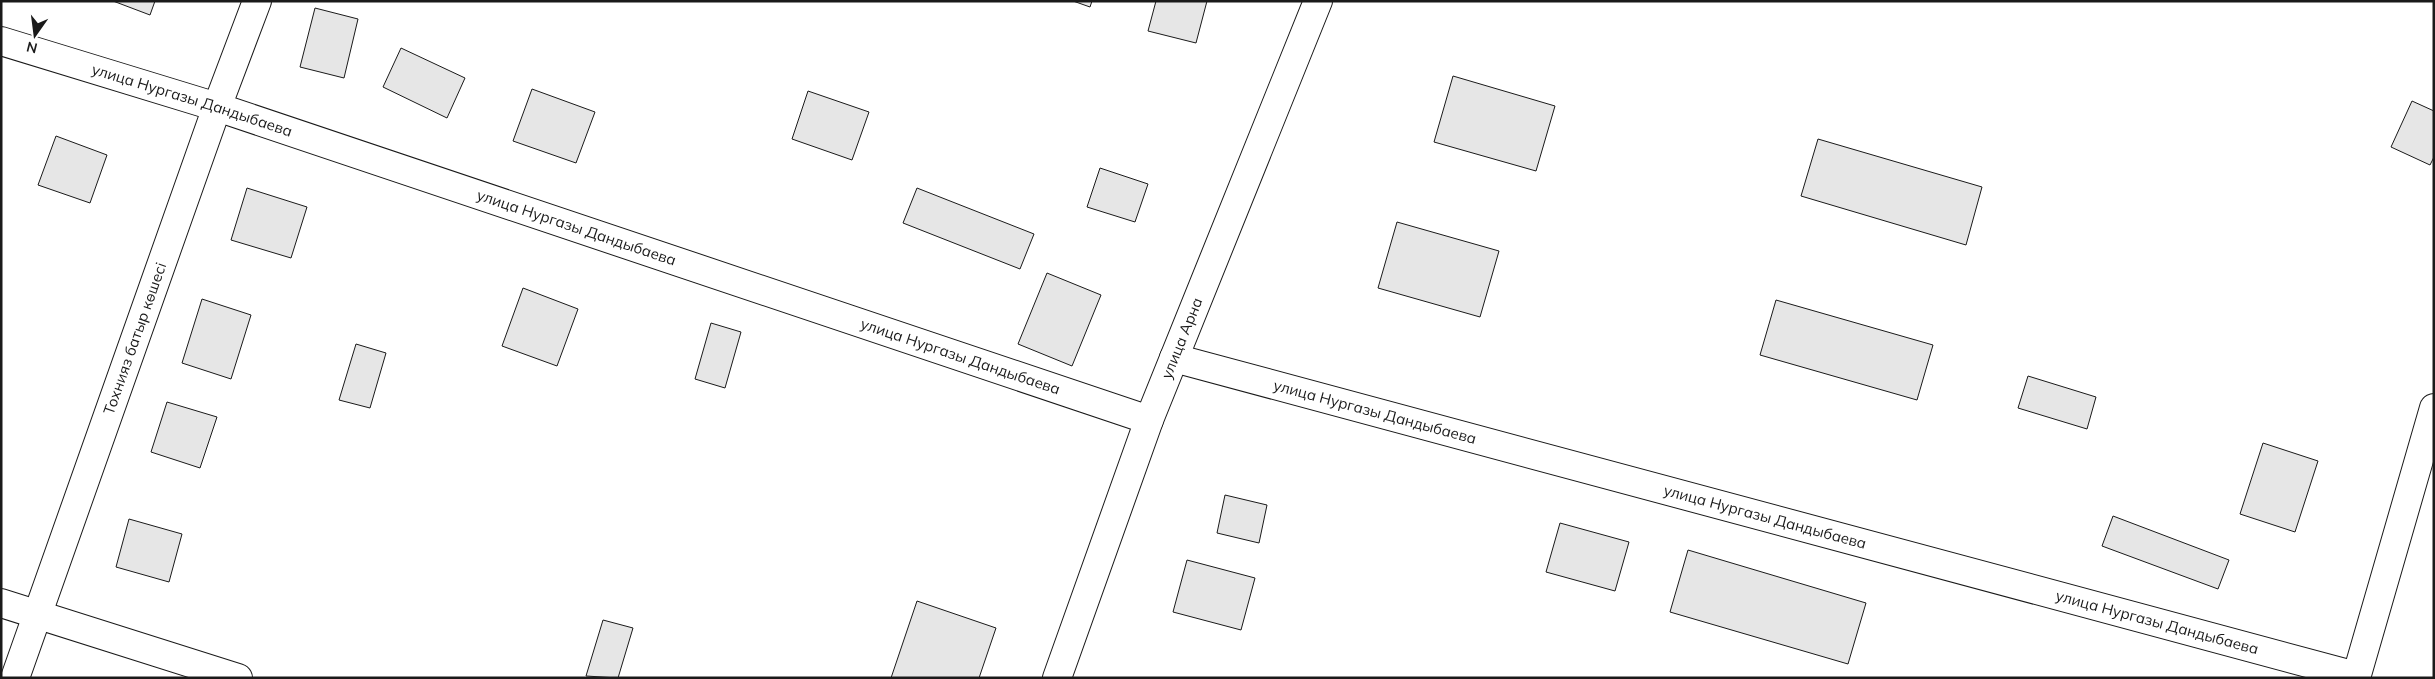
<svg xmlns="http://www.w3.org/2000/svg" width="2435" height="679" font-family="Mulish,sans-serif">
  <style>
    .building { fill: #e6e6e6; stroke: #1a1a1a }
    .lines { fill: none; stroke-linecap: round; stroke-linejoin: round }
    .minor-casing { stroke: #1a1a1a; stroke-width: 30 }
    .minor { stroke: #fff; stroke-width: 28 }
    .labels { text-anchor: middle; stroke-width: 4; stroke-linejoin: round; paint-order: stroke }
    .street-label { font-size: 15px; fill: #1a1a1a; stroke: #fff }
  </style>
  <rect width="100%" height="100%" fill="#fff"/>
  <g class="building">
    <path d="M113,1H155L150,15Z"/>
    <path d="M1073,1H1092L1090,7Z"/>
    <path d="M1156,1H1207L1196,43L1148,31Z"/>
    <path d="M315,8L358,19L344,78L300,67Z"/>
    <path d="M401,48L465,78L447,118L383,87Z"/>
    <path d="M1453,76L1555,106L1536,171L1434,142Z"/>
    <path d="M532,89L595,112L576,163L513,141Z"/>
    <path d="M808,91L869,112L852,160L792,139Z"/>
    <path d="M2412,101L2434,111V157L2430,165L2391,147Z"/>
    <path d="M56,136L107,155L90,203L38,185Z"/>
    <path d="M1818,139L1982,187L1966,245L1801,196Z"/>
    <path d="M1100,168L1148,184L1135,222L1087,207Z"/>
    <path d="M247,188L307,207L291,258L231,240Z"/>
    <path d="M917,188L1034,234L1020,269L903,223Z"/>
    <path d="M1397,222L1499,251L1480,317L1378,288Z"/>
    <path d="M1047,273L1101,295L1072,366L1018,344Z"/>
    <path d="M523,288L578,309L557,366L502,346Z"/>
    <path d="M202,299L251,315L231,379L182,363Z"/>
    <path d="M1776,300L1933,345L1917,400L1760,355Z"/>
    <path d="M711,323L741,332L725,388L695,379Z"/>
    <path d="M356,344L386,353L370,408L339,400Z"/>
    <path d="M2028,376L2096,397L2087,429L2018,408Z"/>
    <path d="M167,402L217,417L200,468L151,452Z"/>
    <path d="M2263,443L2318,461L2295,532L2240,514Z"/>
    <path d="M1225,495L1267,505L1259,543L1217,533Z"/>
    <path d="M2113,516L2229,560L2218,589L2102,546Z"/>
    <path d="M129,519L182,534L169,582L116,567Z"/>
    <path d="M1560,523L1629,542L1615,591L1546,572Z"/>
    <path d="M1688,550L1866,603L1848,664L1670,612Z"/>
    <path d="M1187,560L1255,578L1241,630L1173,612Z"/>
    <path d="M917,601L996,628L979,678H891Z"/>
    <path d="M603,620L633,628L618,678L586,676Z"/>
  </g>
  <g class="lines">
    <defs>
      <g id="minor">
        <path id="s1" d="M1,41L217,107L1149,420"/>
        <path id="s2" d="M1174,358L2356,676"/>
        <path d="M1,603L238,678"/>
        <path id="s3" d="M15,678L217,107L257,1"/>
        <path id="s4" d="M1057,678L1149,420L1318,1"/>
        <path d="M2356,678L2434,408"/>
      </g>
    </defs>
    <use href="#minor" class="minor-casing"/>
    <use href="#minor" class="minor"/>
  </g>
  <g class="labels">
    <g class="street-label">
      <text dy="5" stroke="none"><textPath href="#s1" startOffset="200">улица Нургазы Дандыбаева</textPath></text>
      <text dy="5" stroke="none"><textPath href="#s1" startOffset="605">улица Нургазы Дандыбаева</textPath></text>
      <text dy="5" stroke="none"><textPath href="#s4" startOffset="362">улица Арна</textPath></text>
      <text dy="5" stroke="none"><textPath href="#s3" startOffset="360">Тохнияз батыр көшесі</textPath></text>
      <text dy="5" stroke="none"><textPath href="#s1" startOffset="1010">улица Нургазы Дандыбаева</textPath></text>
      <text dy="5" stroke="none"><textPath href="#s2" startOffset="208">улица Нургазы Дандыбаева</textPath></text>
      <text dy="5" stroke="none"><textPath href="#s2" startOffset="612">улица Нургазы Дандыбаева</textPath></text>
      <text dy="5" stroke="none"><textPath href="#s2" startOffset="1018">улица Нургазы Дандыбаева</textPath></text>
    </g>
  </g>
  <rect width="2435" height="679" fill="none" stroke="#1a1a1a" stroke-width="5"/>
  <g transform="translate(35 35) rotate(194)" stroke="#ffffff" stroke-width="4" paint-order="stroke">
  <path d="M0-4L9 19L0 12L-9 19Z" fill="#1a1a1a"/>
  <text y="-8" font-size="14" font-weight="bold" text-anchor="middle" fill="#1a1a1a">N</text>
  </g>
</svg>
